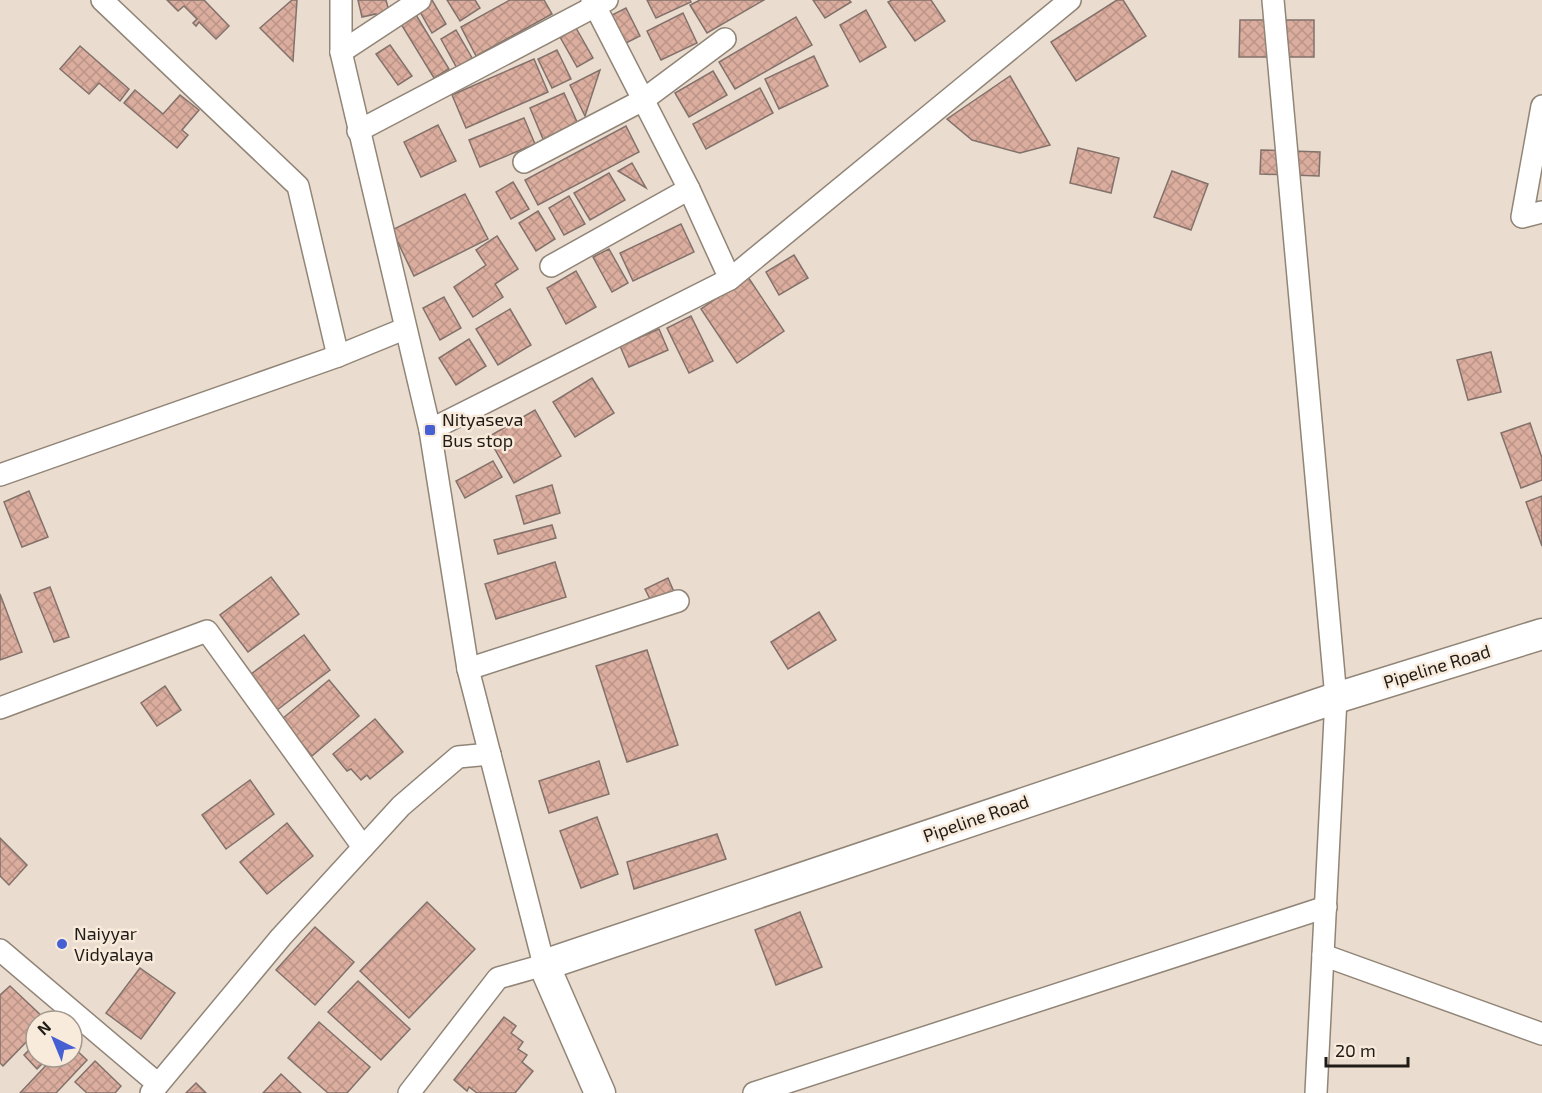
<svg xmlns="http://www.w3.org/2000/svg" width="1542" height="1093" font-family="'Exo 2',sans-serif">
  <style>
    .building { fill: url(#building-cross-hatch); stroke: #83716b; stroke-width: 1.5 }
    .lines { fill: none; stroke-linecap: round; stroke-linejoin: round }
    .minor-casing { stroke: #918577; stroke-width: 24 }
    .secondary-casing { stroke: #918577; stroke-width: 33 }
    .minor { stroke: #fff; stroke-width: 21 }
    .secondary { stroke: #fff; stroke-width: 30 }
    .poi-dot { fill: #465fd2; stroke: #f8ebdc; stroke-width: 2 }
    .labels { text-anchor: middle; stroke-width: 5; stroke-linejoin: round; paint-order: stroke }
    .poi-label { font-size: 18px; fill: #201b16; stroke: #f8ebdc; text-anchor: start }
    .street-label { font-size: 18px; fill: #201b16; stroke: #f8ebdc }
  </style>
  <defs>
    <pattern id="building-cross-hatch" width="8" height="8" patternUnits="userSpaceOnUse" patternTransform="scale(1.5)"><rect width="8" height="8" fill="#dbad9e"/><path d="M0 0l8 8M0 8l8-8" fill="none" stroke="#bc9487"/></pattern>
  </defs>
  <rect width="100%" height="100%" fill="#eaddcf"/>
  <g class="building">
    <path d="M167,0H204L229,26L216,39L199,22L196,26L193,23L197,19L184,6L178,11Z"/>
    <path d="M292,0H297L293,61L260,28Z"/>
    <path d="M358,0H386L390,15L377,18L376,14L362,17Z"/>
    <path d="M420,0H432L446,24L432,33L415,3Z"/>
    <path d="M447,0H475L480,8L460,21Z"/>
    <path d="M510,0H544L552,14L476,56L461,27Z"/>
    <path d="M647,0H690L691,2L656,18Z"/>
    <path d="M700,0H764L707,33L690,5Z"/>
    <path d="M813,0H849L851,2L825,18Z"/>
    <path d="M892,0H931L945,21L915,41L888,2Z"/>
    <path d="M1117,0H1123L1146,36L1076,81L1051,42Z"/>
    <path d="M626,8L640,36L626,43L612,15Z"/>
    <path d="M866,10L886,47L860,62L840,25Z"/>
    <path d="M683,13L697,43L661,60L647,31Z"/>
    <path d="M416,15L449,69L434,78L401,24Z"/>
    <path d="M796,17L812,45L735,89L719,62Z"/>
    <path d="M1240,20H1314V57H1239Z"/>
    <path d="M576,28L593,58L577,67L560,37Z"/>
    <path d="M456,30L475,63L459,72L441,39Z"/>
    <path d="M390,45L412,76L398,85L376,54Z"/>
    <path d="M80,46L129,89L120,101L99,83L89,94L60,69Z"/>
    <path d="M557,50L571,79L552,88L538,59Z"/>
    <path d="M814,56L828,86L779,109L765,79Z"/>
    <path d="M534,59L548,92L466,128L452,95Z"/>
    <path d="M600,70L585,116L570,85Z"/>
    <path d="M713,71L727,95L689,117L675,93Z"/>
    <path d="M1010,76L1050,145L1020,153L972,140L947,119Z"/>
    <path d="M760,88L773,113L706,149L693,124Z"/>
    <path d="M135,90L163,114L180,95L199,110L182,130L188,135L177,148L124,103Z"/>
    <path d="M564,93L578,124L543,139L530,108Z"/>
    <path d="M524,118L535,144L480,167L469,140Z"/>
    <path d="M438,125L456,161L421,177L404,142Z"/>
    <path d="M626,126L639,152L538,205L525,180Z"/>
    <path d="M1078,148L1119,158L1111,193L1070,183Z"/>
    <path d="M1261,150L1320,152L1319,176L1260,174Z"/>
    <path d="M632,163L646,188L618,171Z"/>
    <path d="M1172,171L1208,184L1191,230L1154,217Z"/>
    <path d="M609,173L625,200L590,220L574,193Z"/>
    <path d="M513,182L529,209L511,219L496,192Z"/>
    <path d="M465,194L488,239L414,276L392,230Z"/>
    <path d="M569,196L585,224L564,235L549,208Z"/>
    <path d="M538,211L555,239L536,251L519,223Z"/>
    <path d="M681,224L694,252L633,281L620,253Z"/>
    <path d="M497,236L518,269L495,284L503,297L473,317L454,287L486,265L476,250Z"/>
    <path d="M609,249L628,283L612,292L593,257Z"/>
    <path d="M794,255L808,278L779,295L766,272Z"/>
    <path d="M576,271L596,307L566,324L547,288Z"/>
    <path d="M748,277L784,331L737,363L701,309Z"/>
    <path d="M444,297L461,328L440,340L423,308Z"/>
    <path d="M510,309L531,345L498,365L476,329Z"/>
    <path d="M691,316L713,361L689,373L667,328Z"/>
    <path d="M659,329L668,350L629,367L620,346Z"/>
    <path d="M469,339L486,366L456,385L439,358Z"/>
    <path d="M1491,352L1501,392L1468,400L1457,360Z"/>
    <path d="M592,378L614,413L575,437L553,402Z"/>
    <path d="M535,410L561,456L514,483L488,437Z"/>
    <path d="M1530,423L1542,458V480L1521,488L1501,433Z"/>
    <path d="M493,461L502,477L465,498L456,481Z"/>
    <path d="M552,485L560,513L524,524L516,496Z"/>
    <path d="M29,491L48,537L22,547L4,502Z"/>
    <path d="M1542,496V546L1526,502Z"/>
    <path d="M552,525L556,538L498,554L494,540Z"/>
    <path d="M555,562L566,597L496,619L485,584Z"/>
    <path d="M271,577L299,614L248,652L220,615Z"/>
    <path d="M668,578L678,601L656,611L645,589Z"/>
    <path d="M50,587L69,637L54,642L34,593Z"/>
    <path d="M0,594L22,652L0,660Z"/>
    <path d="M819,612L836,640L788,669L771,642Z"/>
    <path d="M304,635L330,670L277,710L251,674Z"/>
    <path d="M647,650L678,745L627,762L596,666Z"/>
    <path d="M329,680L359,716L312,756L282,719Z"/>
    <path d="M165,686L181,710L157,726L141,703Z"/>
    <path d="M375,719L403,752L370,779L367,775L361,780L351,769L347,771L333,754Z"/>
    <path d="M599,761L609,794L549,813L539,781Z"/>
    <path d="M250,780L274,814L226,849L202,815Z"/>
    <path d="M597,817L618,874L581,888L560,831Z"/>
    <path d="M287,823L313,856L267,894L240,862Z"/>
    <path d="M717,834L726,859L634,889L627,862Z"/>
    <path d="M0,838L27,865L9,885L0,876Z"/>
    <path d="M427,902L475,949L409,1018L360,971Z"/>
    <path d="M800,912L822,967L776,985L755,930Z"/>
    <path d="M315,927L354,962L315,1005L276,970Z"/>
    <path d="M140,968L175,993L141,1039L106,1013Z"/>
    <path d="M358,981L410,1029L381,1060L328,1012Z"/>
    <path d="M10,986L47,1021H36V1032L3,1066L0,1063V995Z"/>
    <path d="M504,1017L516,1026L511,1033L523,1042L518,1049L527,1055L522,1062L533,1071L515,1093H477L469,1087L467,1091L454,1080Z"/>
    <path d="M319,1022L370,1067L347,1093H328L288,1058Z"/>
    <path d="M36,1043V1057H49L37,1069L24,1055Z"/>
    <path d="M72,1046L87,1060L56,1093H20L54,1057H72Z"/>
    <path d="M95,1061L121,1086L115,1093H87L75,1082Z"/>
    <path d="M281,1074L301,1093H263Z"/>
    <path d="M196,1083L206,1093H186Z"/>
  </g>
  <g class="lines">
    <defs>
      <g id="minor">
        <path d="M102,0L298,186L338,356"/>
        <path d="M341,0V52L430,430L468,669L544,965L498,978L409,1093"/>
        <path d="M592,0L689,189L730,279"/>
        <path d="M1273,0L1336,698L1316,1093"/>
        <path d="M341,52L420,0"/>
        <path d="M1542,106L1522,217L1542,212"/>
        <path d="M358,131L607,0"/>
        <path d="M524,162L643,100L725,39"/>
        <path d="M551,266L689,189"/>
        <path d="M430,430L730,279L1070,0"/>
        <path d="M0,475L338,356L404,329"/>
        <path d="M468,669L678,601"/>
        <path d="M0,708L207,631L363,847"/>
        <path d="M0,950L158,1084"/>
        <path d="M1323,955L1542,1034"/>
        <path d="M151,1093L281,937L401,806L458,757L490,754"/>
        <path d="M754,1093L1326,907"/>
      </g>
      <path id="secondary" d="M600,1093L544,965L1336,698L1542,634"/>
    </defs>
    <use href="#minor" class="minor-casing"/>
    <use href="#secondary" class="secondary-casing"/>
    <use href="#minor" class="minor"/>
    <use href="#secondary" class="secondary"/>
  </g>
  <g class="poi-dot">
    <rect x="424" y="424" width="12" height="12" rx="3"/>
    <circle cx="62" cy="944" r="6"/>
  </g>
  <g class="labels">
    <g class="poi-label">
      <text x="442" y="426">Nityaseva<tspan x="442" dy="21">Bus stop</tspan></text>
      <text x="74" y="940">Naiyyar<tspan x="74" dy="21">Vidyalaya</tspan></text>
    </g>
    <g class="street-label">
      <text transform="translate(1437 667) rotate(-17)" y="6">Pipeline Road</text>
      <text transform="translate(976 819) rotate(-19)" y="6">Pipeline Road</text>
    </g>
  </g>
  <g transform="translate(54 1039) rotate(317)"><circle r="28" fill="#f8ebdc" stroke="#a2988d" stroke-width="1.5"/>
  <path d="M0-4.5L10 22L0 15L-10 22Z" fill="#465fd2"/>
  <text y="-9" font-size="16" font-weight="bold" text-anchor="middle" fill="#201b16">N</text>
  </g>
  <path d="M1326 1057v9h82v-9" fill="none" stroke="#201b16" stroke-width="3"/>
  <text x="1335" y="1057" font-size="18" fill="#201b16" stroke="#f8ebdc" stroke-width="4.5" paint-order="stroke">20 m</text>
</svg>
